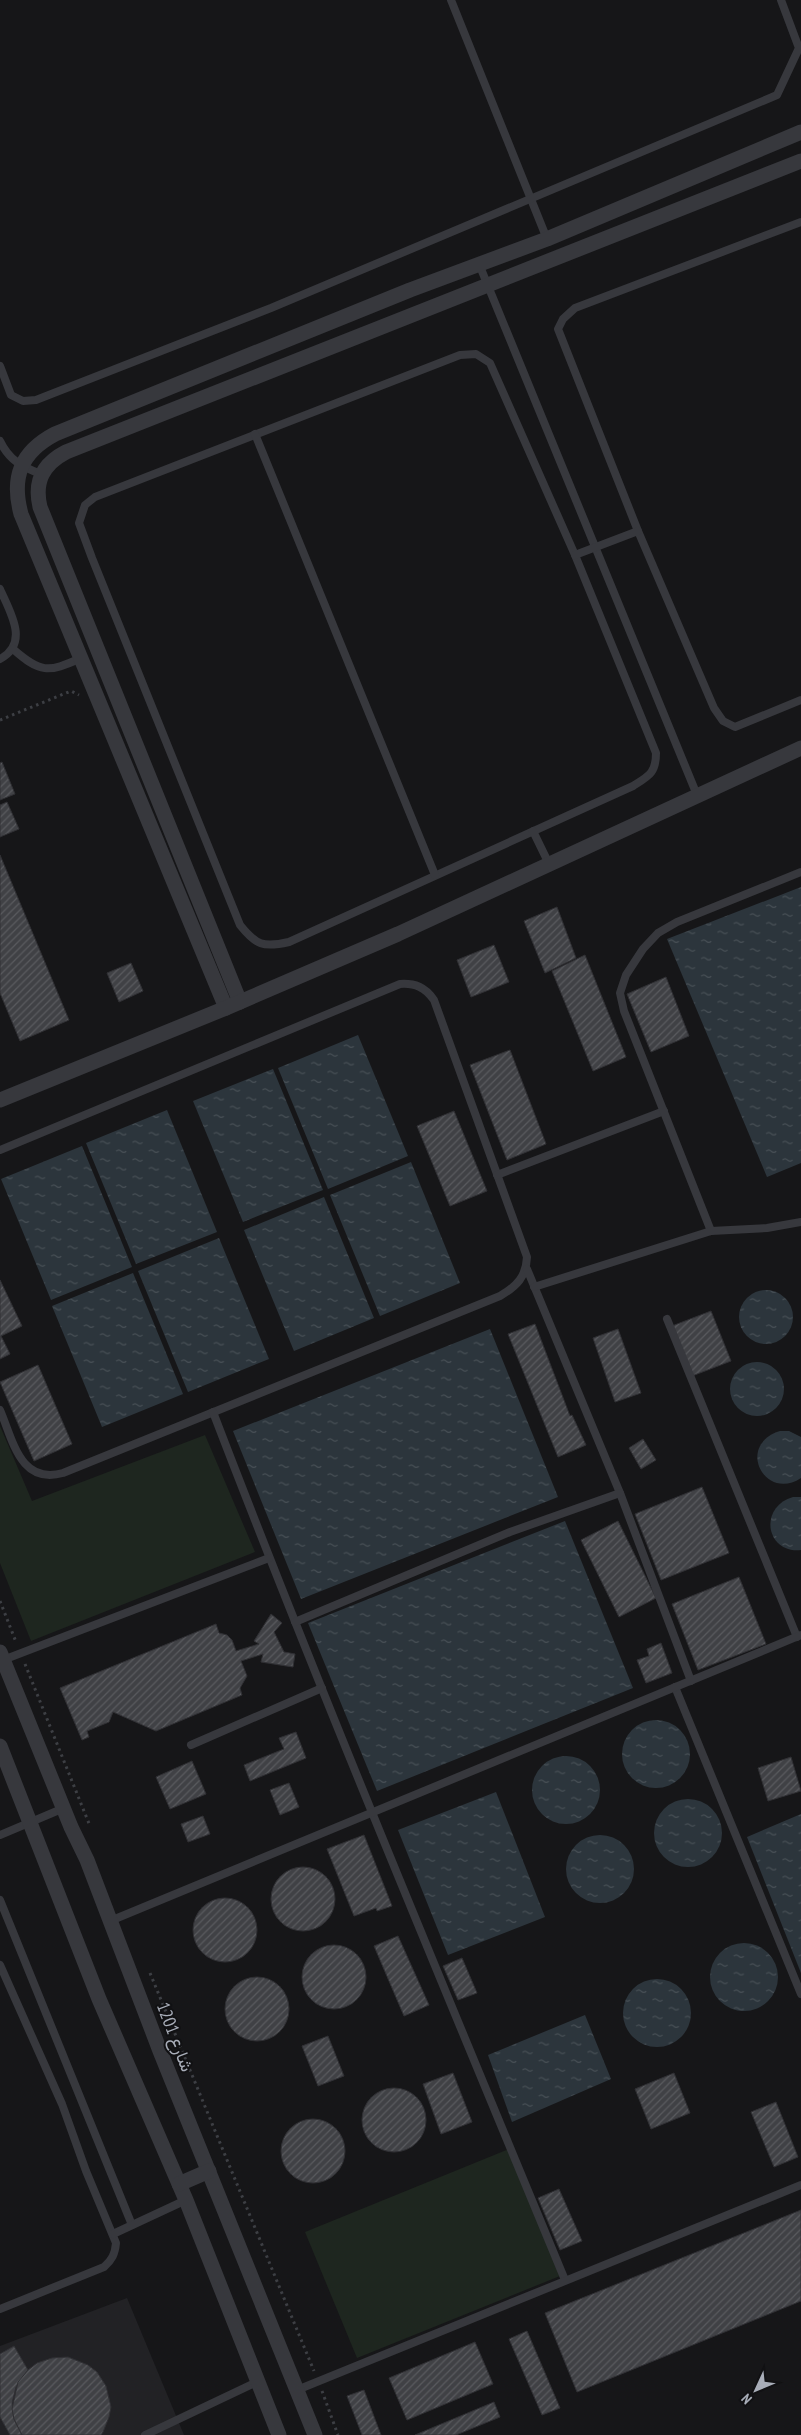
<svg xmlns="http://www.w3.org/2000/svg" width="801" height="2435" font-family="'PT Sans Narrow',Vazirmatn,sans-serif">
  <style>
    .built { fill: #222225 }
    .green { fill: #1e261f }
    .water { fill: url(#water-ripples) }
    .building { fill: url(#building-hatch); stroke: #303034 }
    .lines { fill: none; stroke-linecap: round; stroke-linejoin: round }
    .path { stroke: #3d3f44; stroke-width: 3; stroke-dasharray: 2.5 4; stroke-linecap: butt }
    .service { stroke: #37383d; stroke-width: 8 }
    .minor { stroke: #37383d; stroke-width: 15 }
    .labels { text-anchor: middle; stroke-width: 4; stroke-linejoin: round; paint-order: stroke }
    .street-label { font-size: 18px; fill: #a8adb8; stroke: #111113 }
  </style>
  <defs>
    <pattern id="water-ripples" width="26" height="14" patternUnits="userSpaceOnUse" patternTransform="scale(1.25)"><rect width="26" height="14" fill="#2c353c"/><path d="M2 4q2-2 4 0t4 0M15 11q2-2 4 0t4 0" fill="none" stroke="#485056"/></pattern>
    <pattern id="building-hatch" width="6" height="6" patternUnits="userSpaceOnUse" patternTransform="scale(1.25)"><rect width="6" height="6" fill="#404145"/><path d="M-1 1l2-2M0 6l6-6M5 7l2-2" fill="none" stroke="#595a5e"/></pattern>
  </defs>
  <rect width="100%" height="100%" fill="#161618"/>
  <path class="built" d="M127,2298L184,2435H0V2346Z"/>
  <g class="green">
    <path d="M0,1426L32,1501L205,1435L255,1552L31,1641L0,1563Z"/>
    <path d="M509,2149L560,2276L357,2358L305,2232Z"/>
  </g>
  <g class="water">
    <path d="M801,887V1163L767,1177L667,939Z"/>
    <path d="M358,1035L408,1156L328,1189L278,1068Z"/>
    <path d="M273,1069L323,1190L243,1222L193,1101Z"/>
    <path d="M167,1110L217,1232L136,1264L86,1143Z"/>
    <path d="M82,1146L132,1267L51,1300L1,1179Z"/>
    <path d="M411,1162L460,1283L380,1316L330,1195Z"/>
    <path d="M324,1197L374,1318L294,1351L244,1230Z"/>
    <path d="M219,1238L269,1359L188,1392L138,1271Z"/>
    <path d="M133,1273L183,1394L102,1427L52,1306Z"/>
    <circle cx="766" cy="1317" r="27"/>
    <path d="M490,1329L558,1497L301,1599L233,1431Z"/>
    <circle cx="757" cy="1389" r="27"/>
    <path d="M780,1431H789L801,1437V1478C765,1502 735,1445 780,1431Z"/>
    <path d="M793,1497H801V1550C766,1554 758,1507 793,1497Z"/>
    <path d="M565,1521L633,1688L377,1791L308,1623Z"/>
    <circle cx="656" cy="1754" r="34"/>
    <circle cx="566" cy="1790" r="34"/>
    <path d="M496,1792L545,1917L448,1955L398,1830Z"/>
    <circle cx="688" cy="1833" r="34"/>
    <path d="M801,1814V1973L747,1837Z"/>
    <circle cx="600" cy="1869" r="34"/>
    <circle cx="744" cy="1977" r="34"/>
    <circle cx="657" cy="2013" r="34"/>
    <path d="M585,2015L611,2079L512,2122L488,2055Z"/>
  </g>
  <g class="building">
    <path d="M2,762L15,794L0,800V763Z"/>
    <path d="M7,802L19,829L0,837V805Z"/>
    <path d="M0,855L69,1020L20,1041L0,993Z"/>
    <path d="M557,907L576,958L545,973L524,921Z"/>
    <path d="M494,945L509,982L471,997L457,960Z"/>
    <path d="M585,955L626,1057L593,1071L552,971Z"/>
    <path d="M131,963L143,991L119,1002L107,973Z"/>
    <path d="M666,977L689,1036L651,1052L627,994Z"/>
    <path d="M510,1050L546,1144L507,1160L470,1065Z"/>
    <path d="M454,1111L487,1191L450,1206L417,1126Z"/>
    <path d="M0,1280L22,1326L1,1336L10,1354L0,1359Z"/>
    <path d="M711,1311L731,1361L692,1376L672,1326Z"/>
    <path d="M535,1324L570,1416L572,1415L586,1445L558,1457L508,1334Z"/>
    <path d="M618,1329L641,1393L615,1402L593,1338Z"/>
    <path d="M38,1365L72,1444L34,1461L0,1382Z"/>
    <path d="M643,1439L656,1460L641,1469L629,1448Z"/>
    <path d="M702,1487L729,1553L661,1580L635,1514Z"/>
    <path d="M618,1521L656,1598L619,1617L581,1540Z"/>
    <path d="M739,1577L766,1644L698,1670L672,1604Z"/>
    <path d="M271,1614L282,1623L274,1632L284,1652L295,1654L293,1667L261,1662L263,1654L241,1661L247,1676L240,1688L242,1695L156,1731L113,1712L109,1722L87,1731L89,1737L82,1740L60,1688L216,1624L219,1633L227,1635L232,1640L236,1651L259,1644L254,1641Z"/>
    <path d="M661,1643L672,1673L646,1683L637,1660L649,1656L647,1649Z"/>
    <path d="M296,1732L306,1758L250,1781L244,1765L284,1749L279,1738Z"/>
    <path d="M791,1757L801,1791L768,1801L758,1768Z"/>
    <path d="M192,1761L206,1794L170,1809L156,1777Z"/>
    <path d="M289,1783L299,1807L280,1815L270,1790Z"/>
    <path d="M203,1816L210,1834L188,1842L181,1824Z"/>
    <path d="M364,1835L392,1906L377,1911L376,1908L354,1916L327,1849Z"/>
    <circle cx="303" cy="1899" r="32"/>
    <circle cx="225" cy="1930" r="32"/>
    <path d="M398,1936L429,2005L404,2016L374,1946Z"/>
    <circle cx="334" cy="1977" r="32"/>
    <path d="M462,1958L477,1993L458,2000L443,1966Z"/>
    <circle cx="257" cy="2009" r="32"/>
    <path d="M328,2036L344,2076L318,2086L302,2046Z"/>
    <path d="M453,2073L472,2122L441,2134L423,2084Z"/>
    <path d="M674,2073L690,2113L651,2129L635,2089Z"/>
    <circle cx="394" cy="2120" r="32"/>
    <path d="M776,2102L798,2157L774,2167L751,2112Z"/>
    <circle cx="313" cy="2151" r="32"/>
    <path d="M559,2189L582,2241L560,2250L538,2198Z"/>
    <path d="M801,2210V2301L577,2392L545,2313Z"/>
    <path d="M527,2331L560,2408L542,2415L509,2339Z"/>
    <path d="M475,2342L493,2384L407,2420L389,2378Z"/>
    <path d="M14,2346L28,2370L16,2387L12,2403L14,2419L22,2435H10L0,2417V2354Z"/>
    <path d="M68,2357L88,2365L97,2372L106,2386L111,2407L109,2417L103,2432L101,2435H22L14,2419L12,2409L18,2382L28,2370L37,2363L52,2358Z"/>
    <path d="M364,2390L381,2435H362L347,2396Z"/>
    <path d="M494,2402L500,2417L456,2435H415Z"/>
  </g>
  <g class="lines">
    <g class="path">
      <path d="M0,720L71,691L79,695"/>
      <path d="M0,1601L16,1642"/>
      <path d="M25,1664L90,1826"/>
      <path d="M150,1973L314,2371"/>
      <path d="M322,2391L338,2435"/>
    </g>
    <g class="service">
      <path d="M451,0L547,239"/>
      <path d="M801,222L575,308L563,319L558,329L638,531L714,708L723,721L735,727L801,700"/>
      <path d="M479,264L697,795"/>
      <path d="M476,354L490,363L575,555L656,753C656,773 649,776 633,786L289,942C263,948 256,945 240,925L92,558L79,523L85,505L95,497L460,355Z"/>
      <path d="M0,366L11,395L23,401L36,400L271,308L777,95L799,48L781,0"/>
      <path d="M255,434L435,875"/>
      <path d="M0,441C9,460 22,467 41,474"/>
      <path d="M575,555L638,531"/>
      <path d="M0,589C10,612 30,643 0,659"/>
      <path d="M13,649C40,673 48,673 81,658"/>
      <path d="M533,831L549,864"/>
      <path d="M0,1150L400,984C415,983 425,987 434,1000L527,1257C526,1277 517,1286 500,1296L63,1473C20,1485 13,1440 0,1410"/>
      <path d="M497,1175L664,1111"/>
      <path d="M711,1231L624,1011L620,993L626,975L643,949L658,933L677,922L801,872"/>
      <path d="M527,1269L620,1493L691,1681"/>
      <path d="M534,1287L711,1231L767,1228L801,1222"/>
      <path d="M667,1319L797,1637"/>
      <path d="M213,1412C325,1704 446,1992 565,2280"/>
      <path d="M295,1622L510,1532L620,1493"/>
      <path d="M3,1660L269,1558"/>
      <path d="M675,1687L801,1994"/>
      <path d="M191,1745L322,1688"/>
      <path d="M0,1835L64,1808"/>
      <path d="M0,1900L132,2225"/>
      <path d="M110,1921L801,1635"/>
      <path d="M0,1965L62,2104L86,2171L116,2243C115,2254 112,2260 104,2267L0,2309"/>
      <path d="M113,2234L186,2200"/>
      <path d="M297,2390L801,2185"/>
      <path d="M145,2435L259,2381"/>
    </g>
    <g class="minor">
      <path d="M240,1002L40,507C34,482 43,464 66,452L801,161"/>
      <path d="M226,1008L21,514C11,477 21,452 55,434L410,290L547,239L801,132"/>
      <path d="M0,1100L226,1008L398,934L801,748"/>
      <path d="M0,1652L71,1827L87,1860L160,2051L315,2435"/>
      <path d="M0,1746L99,1999L186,2200L279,2435"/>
      <path d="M179,2184L209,2171"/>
    </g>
  </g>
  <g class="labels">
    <g class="street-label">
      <text transform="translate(175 2037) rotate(69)" y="6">شارع 1201</text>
    </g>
  </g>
  <g transform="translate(756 2390) rotate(226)" stroke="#111113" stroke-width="4" paint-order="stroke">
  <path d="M0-4L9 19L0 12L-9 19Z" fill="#a8adb8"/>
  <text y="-8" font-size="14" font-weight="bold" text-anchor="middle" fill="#a8adb8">N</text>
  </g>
</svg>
